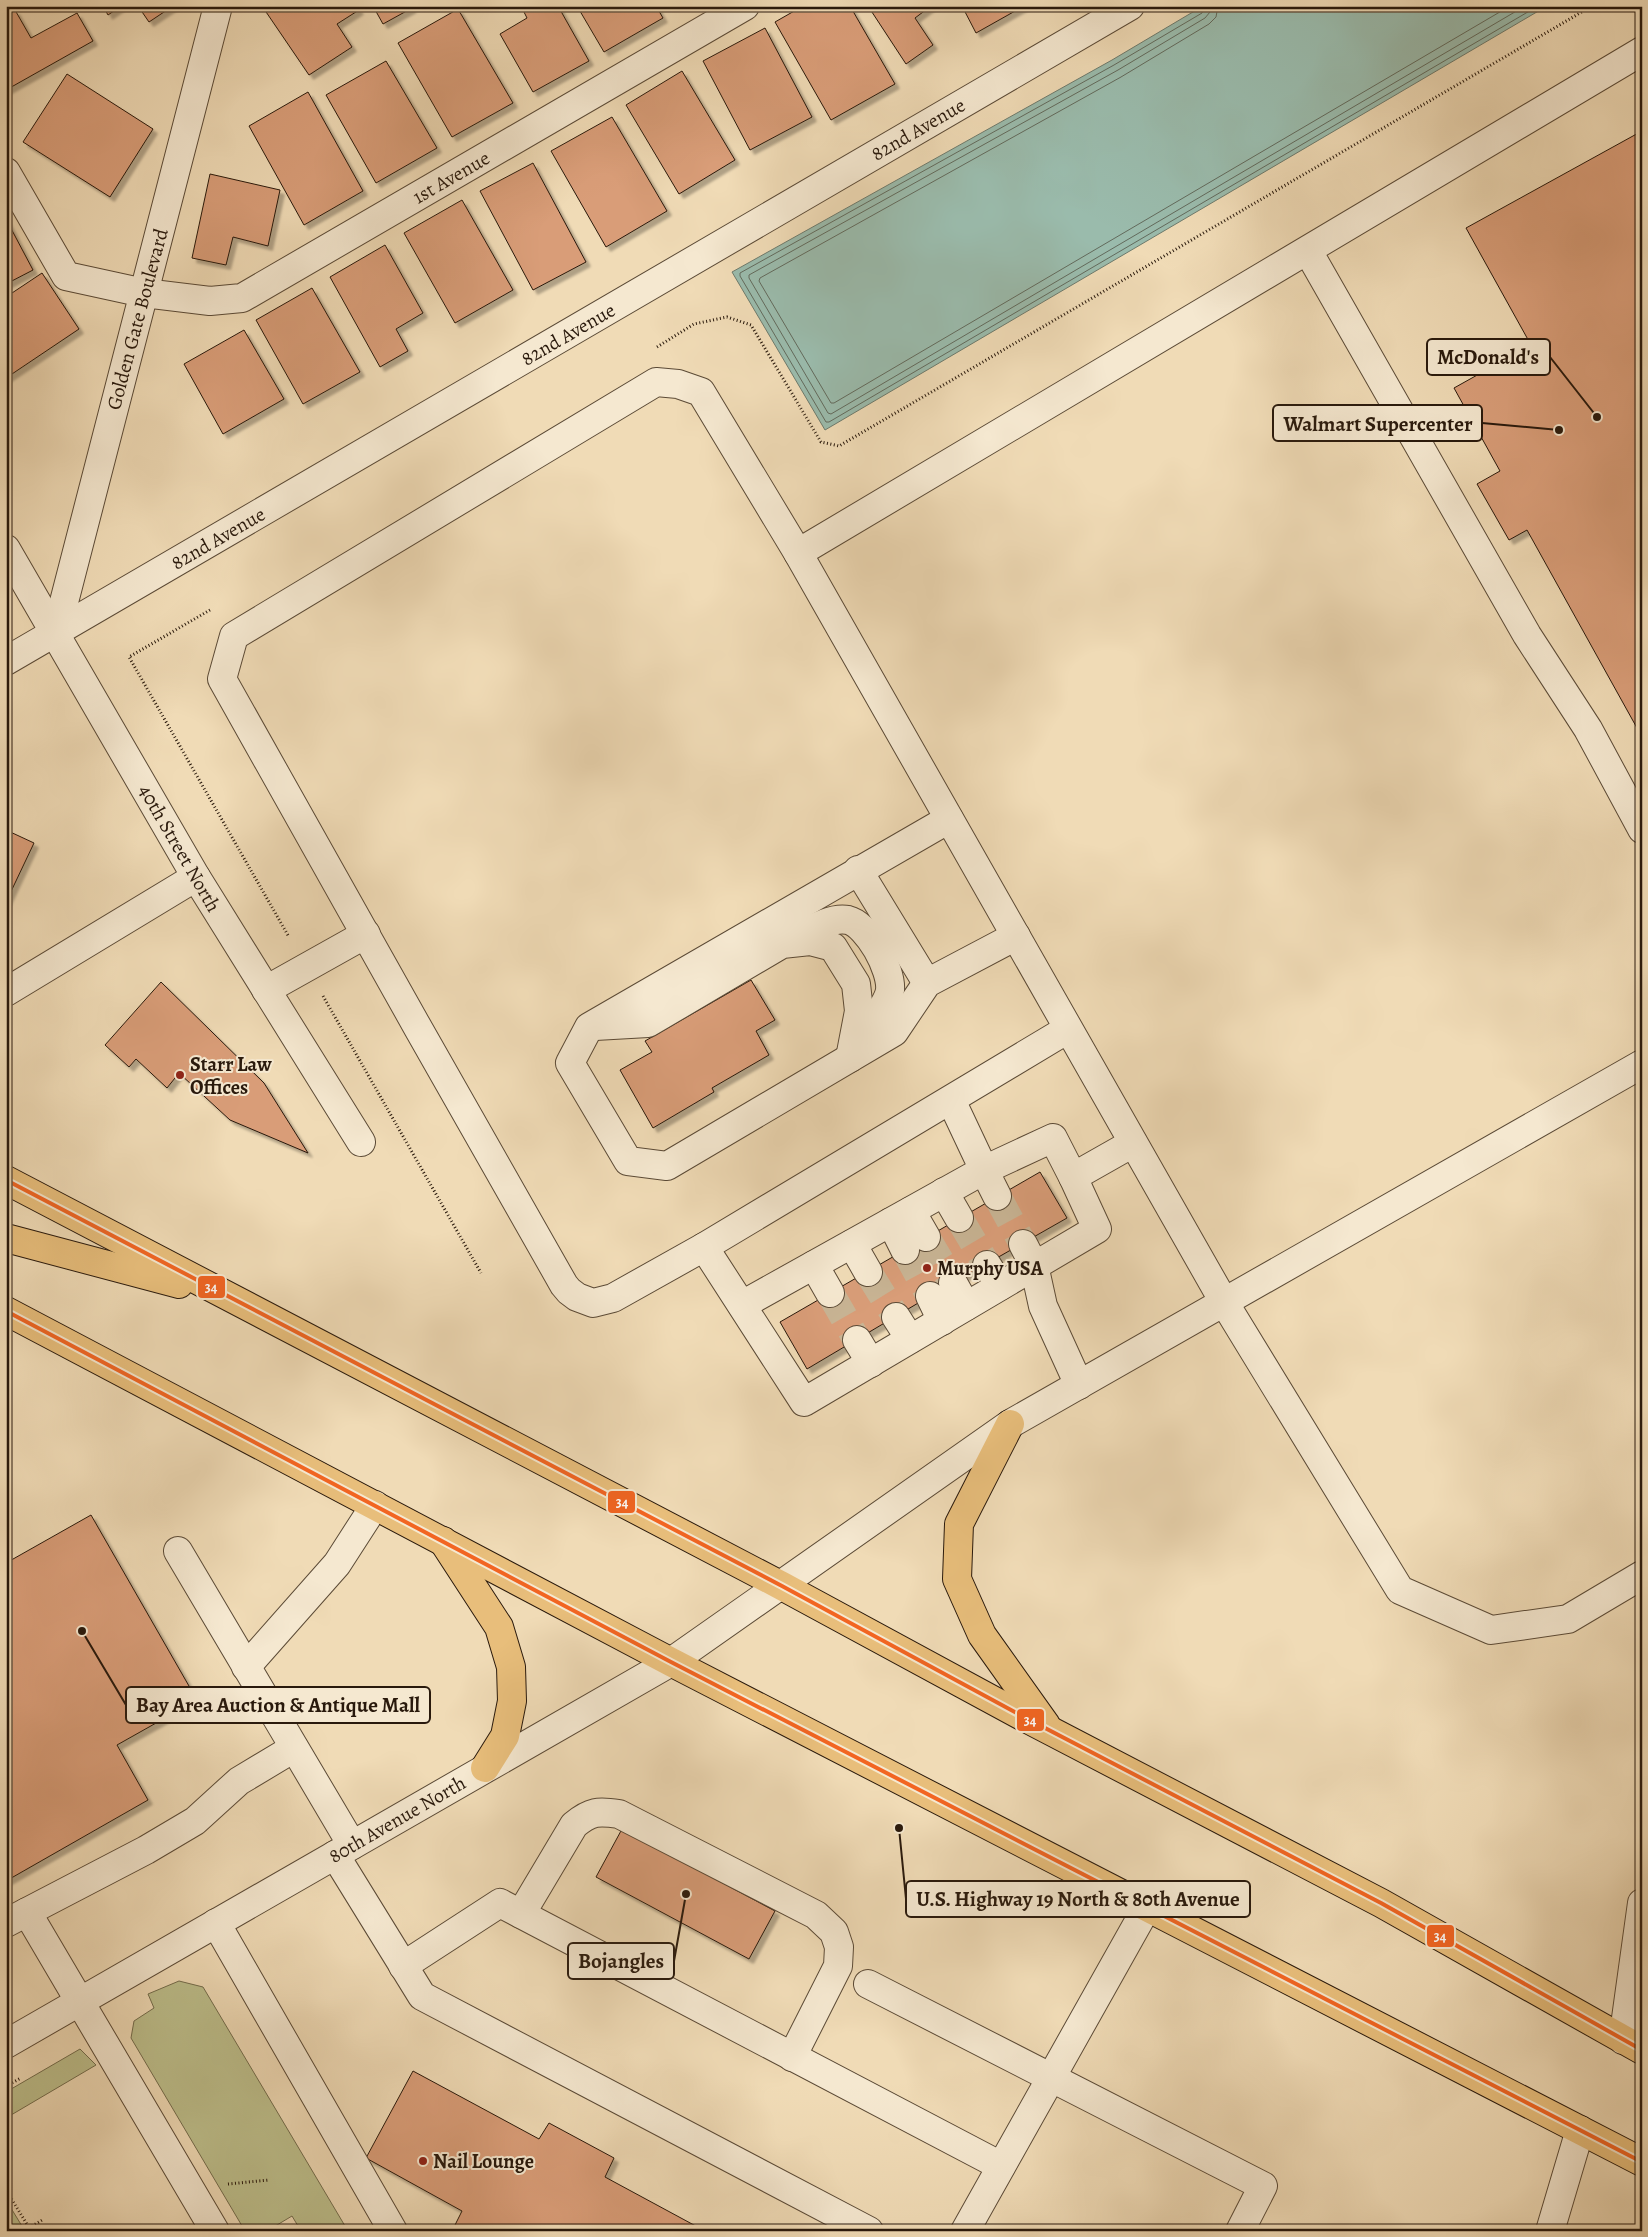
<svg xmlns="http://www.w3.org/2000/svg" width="1648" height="2237" font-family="Alegreya,serif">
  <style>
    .green { fill: #bdbf8c; stroke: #736c4c }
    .water { fill: #9abbac; stroke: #6d7a6c }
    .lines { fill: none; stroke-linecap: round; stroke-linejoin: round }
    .shore { stroke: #626a5c; stroke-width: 1 }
    .building { fill: #d99d78; stroke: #29190c; filter: url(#shadow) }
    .minor-tunnel { stroke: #c8b494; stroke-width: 28; stroke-dasharray: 28 14; stroke-linecap: butt }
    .minor-casing { stroke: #5b4a36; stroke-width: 30 }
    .highway-casing { stroke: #29190c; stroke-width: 30 }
    .path { stroke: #29190c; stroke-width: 3; stroke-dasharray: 1 2.5; stroke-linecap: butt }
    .minor { stroke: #f5e8d0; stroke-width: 28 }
    .highway { stroke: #e8be7b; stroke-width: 28 }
    .bus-1-casing { stroke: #f5e8d0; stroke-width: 8 }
    .bus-1 { stroke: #f26522; stroke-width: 4 }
    .poi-dot { fill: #8f2418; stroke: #f5e8d0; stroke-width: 2 }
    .labels { text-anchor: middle; stroke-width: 4; stroke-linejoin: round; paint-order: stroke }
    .street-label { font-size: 20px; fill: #29190c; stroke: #f5e8d0 }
    .poi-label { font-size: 20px; font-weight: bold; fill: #29190c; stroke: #f5e8d0; text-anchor: start }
    .leader { fill: none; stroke: #29190c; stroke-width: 2 }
    .callout-dot { fill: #29190c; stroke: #f5e8d0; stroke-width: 2 }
    .callout { fill: #f5e8d0; stroke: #29190c; stroke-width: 2 }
    .callout-label { font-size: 21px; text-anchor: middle; font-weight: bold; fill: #29190c }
    .line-badge { stroke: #f5e8d0; stroke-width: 2 }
    .badge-label { font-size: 14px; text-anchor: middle; font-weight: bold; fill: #fff }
  </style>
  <defs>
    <filter id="shadow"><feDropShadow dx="4.5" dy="4.5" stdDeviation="1" flood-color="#0004"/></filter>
  </defs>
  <rect width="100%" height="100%" fill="#f0dbb6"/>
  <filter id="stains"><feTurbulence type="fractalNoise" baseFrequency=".004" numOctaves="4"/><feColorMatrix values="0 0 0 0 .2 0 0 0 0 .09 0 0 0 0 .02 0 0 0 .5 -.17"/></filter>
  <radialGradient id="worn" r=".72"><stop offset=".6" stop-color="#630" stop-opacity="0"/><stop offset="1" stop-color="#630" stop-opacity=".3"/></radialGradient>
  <g class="green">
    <path d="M179,1981L203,1987L348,2231H301L292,2216L267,2231H245L131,2038L134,2021L154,2008L148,1994Z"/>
    <path d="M80,2049L96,2065L6,2118V2092Z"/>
    <path d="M6,2200L25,2231H6Z"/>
  </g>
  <path class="water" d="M1203,6H1547L825,430L732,272L1112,60Z"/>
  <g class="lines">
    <g class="shore">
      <path d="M1204,6L1202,13L1114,65L740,273V276L826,422H829L1538,6"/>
      <path d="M1211,6L1210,12L1205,18L1118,70L749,275V278L828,413L831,414L1525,6"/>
      <path d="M1218,6L1216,17L1209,24L1121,77L760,278L759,281L831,403H834L1510,6"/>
    </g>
  </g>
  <g class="building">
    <path d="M103,6H121L108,15Z"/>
    <path d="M138,6H173L149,22Z"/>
    <path d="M262,6H356L359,10L337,24L352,47L309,75Z"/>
    <path d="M373,6H411L412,8L383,24Z"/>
    <path d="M521,6H558L589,61L533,92L500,34L527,18Z"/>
    <path d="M577,6H656L663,18L604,52Z"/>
    <path d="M803,6H850L895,84L831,120L775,22Z"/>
    <path d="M868,6H931L915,18L933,45L906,64Z"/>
    <path d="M962,6H1024L976,33Z"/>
    <path d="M458,9L513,103L452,137L398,43Z"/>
    <path d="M15,10L31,38L77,13L93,41L6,90V15Z"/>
    <path d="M765,28L812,117L750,150L703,61Z"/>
    <path d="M386,61L437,148L376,183L326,95Z"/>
    <path d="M682,71L735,160L679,194L626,105Z"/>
    <path d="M67,74L153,129L110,197L23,142Z"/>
    <path d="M308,92L363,191L304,225L249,126Z"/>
    <path d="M612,117L667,211L606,247L551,151Z"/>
    <path d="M1642,131V737L1527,530L1509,540L1477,484L1500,471L1454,388L1531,345L1466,228Z"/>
    <path d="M533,163L586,262L533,290L480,191Z"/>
    <path d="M210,174L280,190L268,246L233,237L226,265L192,258Z"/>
    <path d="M462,200L513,290L455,323L404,233Z"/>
    <path d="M6,219L33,270L6,284Z"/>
    <path d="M385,245L423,313L396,329L408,351L380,367L330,277Z"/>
    <path d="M42,273L79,329L6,378V297Z"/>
    <path d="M312,288L360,372L303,404L256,320Z"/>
    <path d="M244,330L284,399L223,434L184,364Z"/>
    <path d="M6,830L34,843L6,902Z"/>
    <path d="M751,980L775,1020L756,1031L769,1055L712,1088L714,1092L653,1128L620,1070L652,1052L645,1041Z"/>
    <path d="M161,982L264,1083L308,1153L230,1120L179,1073L167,1088L136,1059L129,1067L105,1045Z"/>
    <path d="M1040,1172L1067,1218L930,1296L807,1369L780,1322Z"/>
    <path d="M91,1515L197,1700L117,1745L148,1800L6,1881V1563Z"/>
    <path d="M622,1829L775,1911L749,1959L596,1877Z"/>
    <path d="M413,2071L539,2139L549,2123L614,2158L605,2177L705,2231H452L462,2211L366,2158Z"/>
  </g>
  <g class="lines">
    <g class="minor-tunnel">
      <path d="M997,1196L1023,1244"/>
      <path d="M959,1218L987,1265"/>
      <path d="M926,1237L953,1283"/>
      <path d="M905,1250L930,1296"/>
      <path d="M868,1272L896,1317"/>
      <path d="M830,1293L857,1340"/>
    </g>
    <defs>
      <g id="minor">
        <path d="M6,172L66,276L144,293L210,301L242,298L745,6"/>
        <path d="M1308,251L1527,635L1588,729L1642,829"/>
        <path d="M6,549L196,877L361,1142"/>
        <path d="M798,553L1642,51"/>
        <path d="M56,633L218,6"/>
        <path d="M6,661L1130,6"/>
        <path d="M949,819L589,1027L570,1063L628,1161L667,1166L894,1032L927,983L1016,936"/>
        <path d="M858,870L927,983"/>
        <path d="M791,940C806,933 830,916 848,920C868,925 892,970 890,990C889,1002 865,1034 857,1046"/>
        <path d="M266,990L366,934"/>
        <path d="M6,992L196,877"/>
        <path d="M595,1026L648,1023L782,944L810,941L833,947L856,984L859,1011L850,1058"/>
        <path d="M1068,1029L704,1247L613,1298L593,1303L577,1297L569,1291L564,1285L418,1028L222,679L234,636L656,382L678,384L701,392L798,553L1224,1302L1400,1590L1491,1630L1568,1619L1642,1575"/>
        <path d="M944,1192L959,1218"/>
        <path d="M997,1196L984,1170L1053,1138L1073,1177L1133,1143"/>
        <path d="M911,1211L926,1237"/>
        <path d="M891,1222L905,1250"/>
        <path d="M852,1244L868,1272"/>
        <path d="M1023,1244L1034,1265L1043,1306L1079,1385"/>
        <path d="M704,1247L804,1402L1097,1229L1073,1177"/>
        <path d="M814,1265L830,1293"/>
        <path d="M987,1265L1000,1286"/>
        <path d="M953,1283L966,1306"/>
        <path d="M930,1296L942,1321"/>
        <path d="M742,1305L984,1170L951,1100"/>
        <path d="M896,1317L910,1339"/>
        <path d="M857,1340L871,1363"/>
        <path d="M178,1551L352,1845"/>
        <path d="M246,1667L337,1564L375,1505"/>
        <path d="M335,1855L422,1996L869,2231"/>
        <path d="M27,1912L146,1850L195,1821L239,1781L294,1748"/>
        <path d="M521,1914L574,1825C591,1811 598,1811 619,1814L816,1915L834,1932L839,1947L838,1966L792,2057"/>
        <path d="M6,1923L27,1912L215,2231"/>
        <path d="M216,1923L393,2231"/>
        <path d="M403,1966L500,1903L1001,2166"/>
        <path d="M868,1984L1263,2186L1240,2231"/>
        <path d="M1623,2040L1642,1903"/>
        <path d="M6,2044L671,1662L1010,1424L1642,1064"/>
        <path d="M965,2231L1147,1907"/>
        <path d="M1550,2231L1580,2130"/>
      </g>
      <g id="highway">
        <path d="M6,1180L782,1586L1022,1716L1381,1903L1642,2050"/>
        <path d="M6,1238L179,1284"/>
        <path d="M6,1311L671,1662L1642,2162"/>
        <path d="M1010,1424L959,1524L957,1579L982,1635L1046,1725"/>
        <path d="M443,1541L499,1627L511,1667L512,1701L505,1736L485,1768"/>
      </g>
    </defs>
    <use href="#minor" class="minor-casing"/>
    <use href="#highway" class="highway-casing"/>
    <g class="path">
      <path d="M657,347L694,324L727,317L751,325L821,442L839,446L1592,6"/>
      <path d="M210,610L129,657L289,937"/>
      <path d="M323,996L481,1273"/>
      <path d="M6,2086L21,2078"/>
      <path d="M228,2184L269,2180"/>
      <path d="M6,2190L31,2231"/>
      <path d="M29,2228L44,2219"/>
    </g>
    <use href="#minor" class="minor"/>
    <use href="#highway" class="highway"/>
    <defs>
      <g id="bus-1">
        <path d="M6,1180L782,1586L1022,1716L1381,1903L1642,2050"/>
        <path d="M6,1311L671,1662L1642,2162"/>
      </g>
    </defs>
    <use href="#bus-1" class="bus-1-casing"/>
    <use href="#bus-1" class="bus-1"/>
  </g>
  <g class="poi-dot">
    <circle cx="180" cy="1075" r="5"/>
    <circle cx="927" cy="1268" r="5"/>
    <circle cx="423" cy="2161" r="5"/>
  </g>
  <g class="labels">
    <g class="street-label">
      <text transform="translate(918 129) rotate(-30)" y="7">82nd Avenue</text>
      <text transform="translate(451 177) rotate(-30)" y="7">1st Avenue</text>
      <text transform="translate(137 319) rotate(-75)" y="7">Golden Gate Boulevard</text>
      <text transform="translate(568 334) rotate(-30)" y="7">82nd Avenue</text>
      <text transform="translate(218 538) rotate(-30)" y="7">82nd Avenue</text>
      <text transform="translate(180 848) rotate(60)" y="7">40th Street North</text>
      <text transform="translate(397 1819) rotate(-30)" y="7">80th Avenue North</text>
    </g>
    <g class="poi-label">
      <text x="190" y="1071">Starr Law<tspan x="190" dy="23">Offices</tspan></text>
      <text x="937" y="1275">Murphy USA</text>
      <text x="433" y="2168">Nail Lounge</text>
    </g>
  </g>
  <path class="leader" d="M1597 417L1550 357M1559 430L1482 423M82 1631L126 1705M899 1828L906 1899M686 1894L674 1961"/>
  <g class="callout-dot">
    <circle cx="1597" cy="417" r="5"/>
    <circle cx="1559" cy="430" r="5"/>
    <circle cx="82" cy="1631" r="5"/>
    <circle cx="899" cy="1828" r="5"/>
    <circle cx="686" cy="1894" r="5"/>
  </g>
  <g class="callout">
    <rect x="1427" y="339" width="123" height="36" rx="5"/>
    <rect x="1273" y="405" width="209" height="36" rx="5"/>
    <rect x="126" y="1687" width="304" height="36" rx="5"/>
    <rect x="906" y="1881" width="344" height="36" rx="5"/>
    <rect x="568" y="1943" width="106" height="36" rx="5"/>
  </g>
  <g class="callout-label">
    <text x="1488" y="364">McDonald's</text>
    <text x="1378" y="431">Walmart Supercenter</text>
    <text x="278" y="1712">Bay Area Auction &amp; Antique Mall</text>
    <text x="1078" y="1906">U.S. Highway 19 North &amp; 80th Avenue</text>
    <text x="621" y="1968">Bojangles</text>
  </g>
  <g class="line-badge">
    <rect x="197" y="1275" width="29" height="24" rx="5" fill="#f26522"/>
    <rect x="607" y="1490" width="29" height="24" rx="5" fill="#f26522"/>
    <rect x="1016" y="1708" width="29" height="24" rx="5" fill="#f26522"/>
    <rect x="1426" y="1924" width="29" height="24" rx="5" fill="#f26522"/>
  </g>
  <g class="badge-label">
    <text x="211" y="1292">34</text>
    <text x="622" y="1507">34</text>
    <text x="1030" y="1725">34</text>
    <text x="1440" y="1941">34</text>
  </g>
  <rect width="1648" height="2237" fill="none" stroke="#f0dbb6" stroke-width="25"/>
  <rect x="8" y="8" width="1633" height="2222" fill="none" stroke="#29190c" stroke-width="2.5"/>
  <rect x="12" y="12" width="1623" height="2212" fill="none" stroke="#29190c"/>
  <rect width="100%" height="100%" filter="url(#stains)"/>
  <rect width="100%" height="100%" fill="url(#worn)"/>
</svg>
